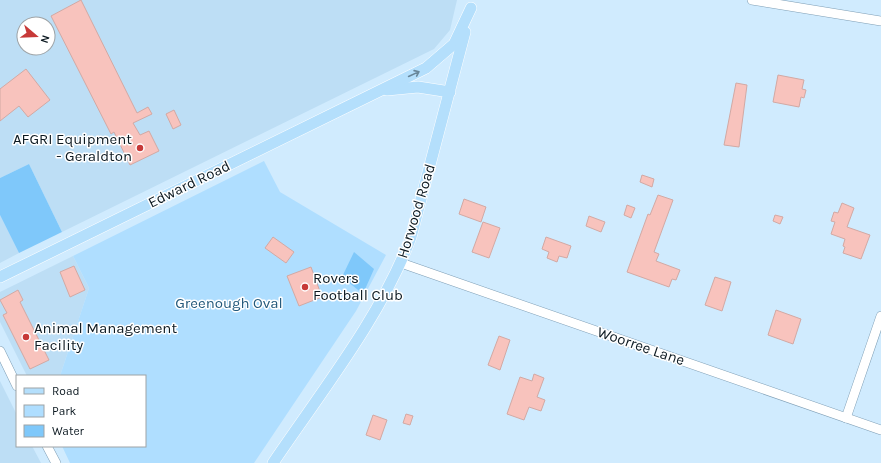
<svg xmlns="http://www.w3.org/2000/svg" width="881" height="463" font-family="Karla,sans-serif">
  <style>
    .built { fill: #bddef5; fill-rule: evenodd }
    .green { fill: #afdeff }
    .water { fill: #7fc8fa }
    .building { fill: #f8c3bd; stroke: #d2a9a4 }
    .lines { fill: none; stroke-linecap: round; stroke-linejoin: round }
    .minor-casing { stroke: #7e9eb5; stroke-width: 10 }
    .major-casing { stroke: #fff; stroke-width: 12 }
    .minor { stroke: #fff; stroke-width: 9 }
    .major { stroke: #b4dffc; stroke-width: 11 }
    .oneway { stroke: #688699 }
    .poi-dot { fill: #c73938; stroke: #fff; stroke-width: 1.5 }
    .labels { text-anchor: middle; stroke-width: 3; stroke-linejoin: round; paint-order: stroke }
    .poi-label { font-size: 15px; fill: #0c1921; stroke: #fff; text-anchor: start }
    .street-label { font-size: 15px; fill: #0c1921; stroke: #fff }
    .park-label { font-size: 15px; fill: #23597b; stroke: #fff }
  </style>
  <rect width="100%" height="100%" fill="#d0ebfe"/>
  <g class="built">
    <path d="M0,0H457L450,30L434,49L62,232L29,164L0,178ZM24,24H48V48H24Z"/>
    <path d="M0,215L19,253L0,263Z"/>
    <path d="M73,256L89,288L60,376H27L0,322V292Z"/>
    <path d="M0,381L17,415V446H32L41,463H0Z"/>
  </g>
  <path class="green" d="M264,161L280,192L386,255L356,311L254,463H70L62,446H145V376H60L89,288L73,256Z"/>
  <g class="water">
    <path d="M29,164L62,232L19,253L0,215V178Z"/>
    <path d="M354,252L374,269L363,294L342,277Z"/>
  </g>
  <g class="building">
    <path d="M81,0L137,113L148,107L152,114L133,123L140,135L149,131L159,151L130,165L114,132L111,134L51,16Z"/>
    <path d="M26,69L50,100L28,117L19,106L0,121V89Z"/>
    <path d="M778,75L804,80L802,89L806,90L804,98L801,97L799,107L773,102Z"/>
    <path d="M736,83L747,85L739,147L724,145Z"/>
    <path d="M174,110L181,125L173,129L166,114Z"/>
    <path d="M642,175L654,179L652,187L640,182Z"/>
    <path d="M658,195L673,200L654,252L659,254L656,261L680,270L676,280L672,279L669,287L627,272L648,214L650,215Z"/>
    <path d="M464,199L486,207L481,222L459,214Z"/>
    <path d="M842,203L854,208L847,227L870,235L861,259L843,253L845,247L843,246L845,239L831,234L835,222L831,221L834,212L838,213Z"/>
    <path d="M627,205L635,208L631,218L624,215Z"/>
    <path d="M775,215L783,217L780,224L773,221Z"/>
    <path d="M589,216L605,222L601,232L586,226Z"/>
    <path d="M483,222L500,228L489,258L472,252Z"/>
    <path d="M273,237L294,252L286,263L265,248Z"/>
    <path d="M546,237L571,246L567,258L559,256L557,262L547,258L549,252L542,249Z"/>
    <path d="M74,266L85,290L70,297L60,272Z"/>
    <path d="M311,267L322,297L299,306L287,276Z"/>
    <path d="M715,277L731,282L722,311L705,305Z"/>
    <path d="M18,290L23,300L20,302L49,360L30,369L3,315L7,313L0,300Z"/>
    <path d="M776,310L801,319L793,344L768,335Z"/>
    <path d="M499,336L510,340L500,370L488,365Z"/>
    <path d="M534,374L544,378L537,397L545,400L541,411L529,407L524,420L507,414L520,377L532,381Z"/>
    <path d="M406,414L413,416L410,425L403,423Z"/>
    <path d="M373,415L387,420L380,440L366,435Z"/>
  </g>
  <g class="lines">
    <defs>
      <g id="minor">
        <path d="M752,0L881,21"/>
        <path d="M401,263L881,430"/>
        <path d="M0,351L17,386"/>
        <path d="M846,418L881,316"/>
        <path d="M47,446L56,463"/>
      </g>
      <g id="major">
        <path d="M387,90L418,87L450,92"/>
        <path d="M0,277L426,68L454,44L471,8"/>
        <path d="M273,463C321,392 381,317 411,237L465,32"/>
      </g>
    </defs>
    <use href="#minor" class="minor-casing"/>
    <use href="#major" class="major-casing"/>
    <use href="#minor" class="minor"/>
    <use href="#major" class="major"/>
  </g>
  <defs><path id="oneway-shaft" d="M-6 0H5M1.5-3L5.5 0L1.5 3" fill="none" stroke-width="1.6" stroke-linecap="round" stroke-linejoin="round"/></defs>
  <use class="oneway" href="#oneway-shaft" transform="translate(414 74) rotate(-25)"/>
  <g class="poi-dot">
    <circle cx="140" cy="148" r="4"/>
    <circle cx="305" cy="287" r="4"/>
    <circle cx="26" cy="337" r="4"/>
  </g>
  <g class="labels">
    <g class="poi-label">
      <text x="132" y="144" text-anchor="end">AFGRI Equipment<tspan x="132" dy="17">- Geraldton</tspan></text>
      <text x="313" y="283">Rovers<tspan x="313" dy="17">Football Club</tspan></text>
      <text x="34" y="333">Animal Management<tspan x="34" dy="17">Facility</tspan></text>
    </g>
    <g class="street-label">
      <text transform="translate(189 184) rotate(-26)" y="5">Edward Road</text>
      <text transform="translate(416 211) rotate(-73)" y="5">Horwood Road</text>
      <text transform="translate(641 346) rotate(19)" y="5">Woorree Lane</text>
    </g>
    <g class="park-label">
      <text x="229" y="308">Greenough Oval</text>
    </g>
  </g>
  <rect x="16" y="375" width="130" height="72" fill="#ffffff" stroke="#9ea3a6"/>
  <rect x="24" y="388" width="20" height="6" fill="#b4dffc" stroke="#9ea3a6"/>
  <text x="52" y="395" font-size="12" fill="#0c1921">Road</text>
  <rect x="24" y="405" width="20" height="12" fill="#afdeff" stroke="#9ea3a6"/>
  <text x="52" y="415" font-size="12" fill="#0c1921">Park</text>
  <rect x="24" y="425" width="20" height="12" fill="#7fc8fa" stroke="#9ea3a6"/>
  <text x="52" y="435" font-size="12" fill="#0c1921">Water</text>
  <g transform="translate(36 36) rotate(109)"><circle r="19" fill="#ffffff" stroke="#9ea3a6"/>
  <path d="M0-3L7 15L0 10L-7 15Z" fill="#c73938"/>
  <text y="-6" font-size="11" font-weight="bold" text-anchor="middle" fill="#0c1921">N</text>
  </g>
</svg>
